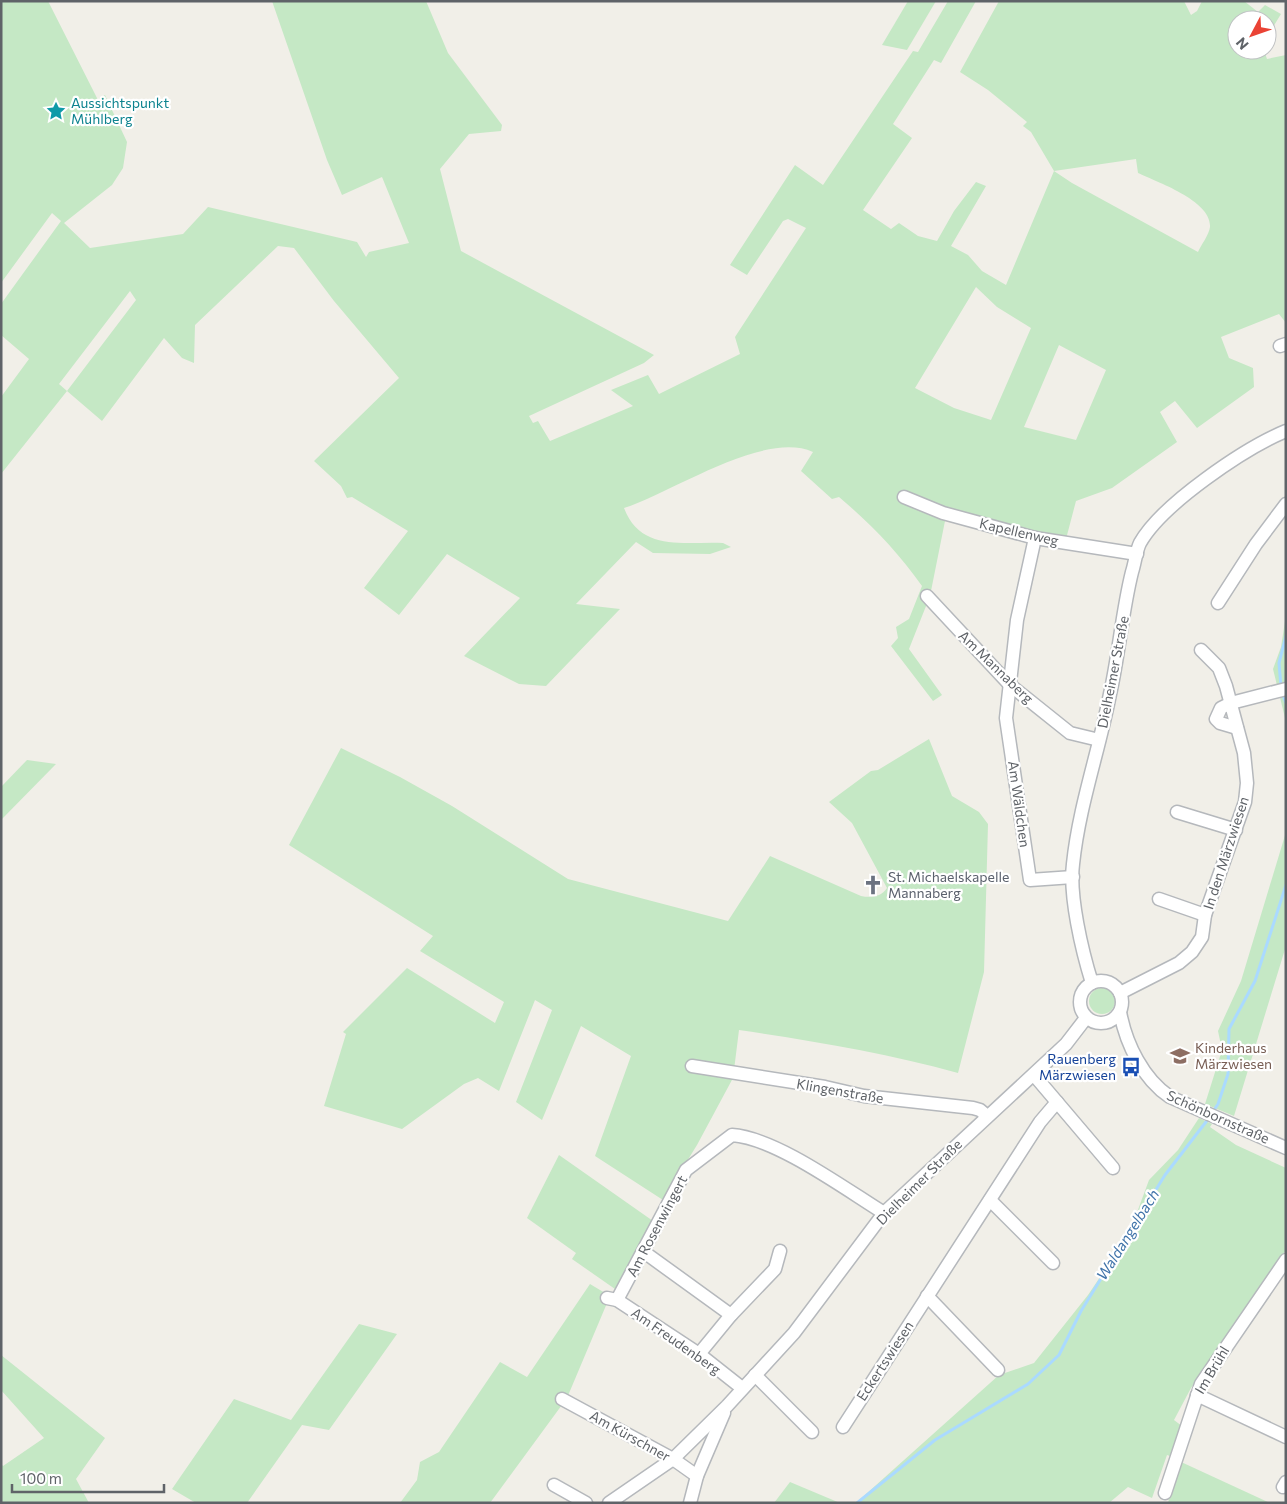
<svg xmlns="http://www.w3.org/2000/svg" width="1287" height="1504" font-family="Commissioner,sans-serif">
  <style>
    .green { fill: #c5e8c5; fill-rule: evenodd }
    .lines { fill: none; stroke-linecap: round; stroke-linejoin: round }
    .stream { stroke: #aadaff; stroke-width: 3 }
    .minor-casing { stroke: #b5b8bc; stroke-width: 15 }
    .minor { stroke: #fff; stroke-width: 12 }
    .labels { text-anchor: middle; stroke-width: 4.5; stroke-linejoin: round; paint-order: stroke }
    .culture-label { font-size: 14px; fill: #0d838f; stroke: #fff; text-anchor: start }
    .street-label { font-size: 14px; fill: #5f6368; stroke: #fff }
    .worship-label { font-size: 14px; fill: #5b616d; stroke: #fff; text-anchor: start }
    .education-label { font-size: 14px; fill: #785e54; stroke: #fff; text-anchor: start }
    .transit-label { font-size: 14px; fill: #164399; stroke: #fff; text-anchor: end }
    .water-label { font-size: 15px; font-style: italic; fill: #4174aa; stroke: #fff }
  </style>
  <rect width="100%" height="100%" fill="#f1efe8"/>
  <g class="green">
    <path d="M1,1H48L98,100L105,95L127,142L123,168L112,185L64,223L90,248L183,234L208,207L357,242L366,257L369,252L409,243L382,177L342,195L327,160L272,1H426L448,53L502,125L501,131L469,134L440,169L461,251L654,355L644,363L529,416L533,423L538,421L550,441L633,406L611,390L648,375L659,394L740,354L735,337L806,228L788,219L783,221L747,275L730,265L795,165L823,185L913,51L918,52L948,1H976L941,63L934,60L893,124L912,138L863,210L891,229L899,223L918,236L937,241L954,211L976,182L986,186L951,246L968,255L982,271L1006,285L1054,171L1031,132L1023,126L1027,122L988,90L960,72L999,1H1184L1191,15L1197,11L1202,1H1244L1258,12L1265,5L1281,14L1267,37V20H1237V50H1264L1267,59L1286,55V323L1279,314L1221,337L1229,358L1253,368L1254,387L1197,428L1175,401L1160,412L1177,442L1112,488L1076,501L1066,539L1024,532L947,511L930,596L909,649L942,695L933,701L891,646L898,638L896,627L909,619L922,586C898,552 871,524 839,497L832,499L801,471L813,452C764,430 673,492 624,508C641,553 686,541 723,543L731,547L710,554L653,553L636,542L576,604L620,609L546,686L519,684L464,656L520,598L447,554L399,615L364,588L408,531L352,497L347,498L341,486L314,461L399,378L334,301L294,248L278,246L195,325L194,363L182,358L164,338L102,421L67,391L1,474V397L29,359L1,335V304L61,221L52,213L1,283ZM1136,159L1138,173C1157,182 1212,201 1210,227C1209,235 1201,245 1198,252L1072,183L1054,171ZM976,287L997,307L1031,328L991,420L954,408L915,388ZM130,291L136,300L67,391L59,384ZM1059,345L1106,370L1076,440L1024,427Z"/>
    <path d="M908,1H936L907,50L882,45Z"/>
    <path d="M1286,615V722L1273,669L1281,647Z"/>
    <path d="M929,739L952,796L979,812L988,824L984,972L958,1073C886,1053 813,1041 739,1030L733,1078L697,1145L663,1200L595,1156L631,1056L581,1026L542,1120L516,1102L552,1010L535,1000L499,1091L478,1078L464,1084L402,1129L324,1106L346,1034L343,1032L407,968L495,1023L504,1002L420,951L433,936L289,845L341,748L400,777L452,806L568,879L728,921L770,856L861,896C871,898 881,897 887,888L852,823L829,802L871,771L878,770Z"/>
    <path d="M27,760L56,764L1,820V787Z"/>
    <path d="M1286,832V946L1234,1116L1205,1104L1222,1050L1218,1031L1241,981Z"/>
    <circle cx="1102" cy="1001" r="13"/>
    <path d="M1199,1118L1212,1124L1210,1127L1236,1145L1286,1168V1250L1191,1388L1174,1420L1182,1426L1173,1457L1167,1455L1152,1498L1128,1487L1109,1503H856L999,1375L1034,1363L1088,1295L1129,1234L1149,1180L1178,1150Z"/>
    <path d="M559,1155L653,1221L615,1289L572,1259L576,1253L527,1218Z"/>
    <path d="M590,1284L610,1296L567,1398L490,1503H400L417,1480L420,1462L439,1452L500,1362L527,1377Z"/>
    <path d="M359,1324L397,1334L329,1430L302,1425L247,1503H196L172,1489L234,1399L291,1420Z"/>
    <path d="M1,1355L105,1438L76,1479L89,1503H1V1464L3,1466L44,1438L1,1390Z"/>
    <path d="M1179,1461L1270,1503H1168Z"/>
    <path d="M790,1482L840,1503H774Z"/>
  </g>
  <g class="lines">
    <g class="stream">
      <path d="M1281,687L1279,663L1286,636"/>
      <path d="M1282,693L1286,703"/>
      <path d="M1212,1113L1218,1104L1228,1074L1229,1029L1255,981L1286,885"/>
      <path d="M857,1503L935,1440L1028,1384L1059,1355L1081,1311L1165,1175L1209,1118"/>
    </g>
    <defs>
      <g id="minor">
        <path d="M1280,346L1286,344"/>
        <path d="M904,497L943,513L1035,538L1137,554"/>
        <path d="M1035,538L1017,620L1006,718L1030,880L1073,877"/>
        <path d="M927,596L1010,685L1070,733L1099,740"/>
        <path d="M1218,603L1256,544L1286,504"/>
        <path d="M1237,728L1220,723L1216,719L1221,708L1231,703L1286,689"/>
        <path d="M1177,812L1236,830"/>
        <path d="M1159,899L1205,915"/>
        <circle cx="1101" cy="1002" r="21"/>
        <path d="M1092,983C1082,951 1069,896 1073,864C1079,806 1099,751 1110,694C1119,654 1122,612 1132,572C1135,563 1136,551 1140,543C1162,504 1245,448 1286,431"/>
        <path d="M1120,993L1179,963L1192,952L1202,937L1205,915L1245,802L1247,783L1244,753L1226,686L1219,668L1201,650"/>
        <path d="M1120,1012C1126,1044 1143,1079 1170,1097L1286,1148"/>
        <path d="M692,1066L825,1087L864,1096L973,1108L980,1110L987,1116"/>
        <path d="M1034,1075L1113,1168"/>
        <path d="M990,1200L1053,1263"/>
        <path d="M644,1252L731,1315"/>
        <path d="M927,1296L998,1370"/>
        <path d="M607,1298L617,1300L699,1354L742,1388"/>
        <path d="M617,1300L686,1170L732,1135C776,1138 845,1189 884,1213"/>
        <path d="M699,1354L731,1315L775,1269L780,1251"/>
        <path d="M755,1375L812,1432"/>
        <path d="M1197,1395L1286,1437"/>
        <path d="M562,1399L673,1459L697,1476"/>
        <path d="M843,1427L1040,1122L1057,1102"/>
        <path d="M554,1485L586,1503"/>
        <path d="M1283,1487L1286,1482"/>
        <path d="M1165,1493L1201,1384L1286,1260"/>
        <path d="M609,1503L673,1459L727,1406L794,1333L884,1213L1066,1044L1086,1018"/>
        <path d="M690,1503L697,1476L724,1413"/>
      </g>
    </defs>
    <use href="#minor" class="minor-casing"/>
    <use href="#minor" class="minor"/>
  </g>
  <defs>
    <symbol id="sight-bare" viewBox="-9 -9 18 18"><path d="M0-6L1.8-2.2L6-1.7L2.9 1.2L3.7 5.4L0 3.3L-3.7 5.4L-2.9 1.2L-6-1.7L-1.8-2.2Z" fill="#0f9aa8" stroke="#fff" stroke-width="2.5" paint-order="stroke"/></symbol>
    <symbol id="church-bare" viewBox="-9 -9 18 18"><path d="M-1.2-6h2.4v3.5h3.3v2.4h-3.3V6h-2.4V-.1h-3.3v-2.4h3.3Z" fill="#6b7280" stroke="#fff" stroke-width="2.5" paint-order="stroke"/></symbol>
    <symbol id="school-bare" viewBox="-9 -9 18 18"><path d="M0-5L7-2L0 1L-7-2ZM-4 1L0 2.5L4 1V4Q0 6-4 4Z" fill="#8d6e63" stroke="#fff" stroke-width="2.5" paint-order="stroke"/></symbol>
    <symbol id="bus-bare" viewBox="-9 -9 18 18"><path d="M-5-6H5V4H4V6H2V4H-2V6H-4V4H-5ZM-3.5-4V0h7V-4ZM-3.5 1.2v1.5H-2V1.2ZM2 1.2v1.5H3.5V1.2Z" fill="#1a4fb4" stroke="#fff" stroke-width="2.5" paint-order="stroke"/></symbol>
  </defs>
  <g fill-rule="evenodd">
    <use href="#sight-bare" x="42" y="97" width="28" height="28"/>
    <use href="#church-bare" x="859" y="871" width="28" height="28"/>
    <use href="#school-bare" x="1166" y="1042" width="28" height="28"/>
    <use href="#bus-bare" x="1117" y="1053" width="28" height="28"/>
  </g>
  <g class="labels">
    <g class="culture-label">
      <text x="71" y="108">Aussichtspunkt<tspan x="71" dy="16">Mühlberg</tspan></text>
    </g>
    <g class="street-label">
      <text transform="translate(1019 532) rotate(13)" y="5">Kapellenweg</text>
      <text transform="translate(996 667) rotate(44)" y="5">Am Mannaberg</text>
      <text transform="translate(1113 672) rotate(-79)" y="5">Dielheimer Straße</text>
      <text transform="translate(1019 804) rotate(82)" y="5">Am Wäldchen</text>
      <text transform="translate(1226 853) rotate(-72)" y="5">In den Märzwiesen</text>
      <text transform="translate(840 1091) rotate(10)" y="5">Klingenstraße</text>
      <text transform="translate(1218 1117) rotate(24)" y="5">Schönbornstraße</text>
      <text transform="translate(919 1182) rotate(-45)" y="5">Dielheimer Straße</text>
      <text transform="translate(657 1226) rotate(-62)" y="5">Am Rosenwingert</text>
      <text transform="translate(676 1341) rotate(35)" y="5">Am Freudenberg</text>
      <text transform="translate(885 1361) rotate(-57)" y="5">Eckertswiesen</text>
      <text transform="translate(1212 1370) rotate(-59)" y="5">Im Brühl</text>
      <text transform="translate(630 1436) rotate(29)" y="5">Am Kürschner</text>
    </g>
    <g class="worship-label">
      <text x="888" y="882">St. Michaelskapelle<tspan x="888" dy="16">Mannaberg</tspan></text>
    </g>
    <g class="education-label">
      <text x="1195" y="1053">Kinderhaus<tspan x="1195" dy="16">Märzwiesen</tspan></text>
    </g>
    <g class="transit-label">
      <text x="1116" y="1064">Rauenberg<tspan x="1116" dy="16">Märzwiesen</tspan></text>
    </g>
    <g class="water-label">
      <text transform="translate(1128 1235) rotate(-58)" y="5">Waldangelbach</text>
    </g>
  </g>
  <rect width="1287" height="1504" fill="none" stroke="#5f6368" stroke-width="5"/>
  <g transform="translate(1252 35) rotate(229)"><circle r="24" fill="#ffffff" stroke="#bfc1c3"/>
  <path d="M0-4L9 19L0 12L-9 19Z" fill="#ea4335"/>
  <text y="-8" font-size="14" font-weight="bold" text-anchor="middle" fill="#5f6368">N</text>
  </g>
  <path d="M12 1484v8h152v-8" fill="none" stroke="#5f6368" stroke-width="2.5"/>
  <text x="20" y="1484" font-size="15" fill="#5f6368" stroke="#ffffff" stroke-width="4" paint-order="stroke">100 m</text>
</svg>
